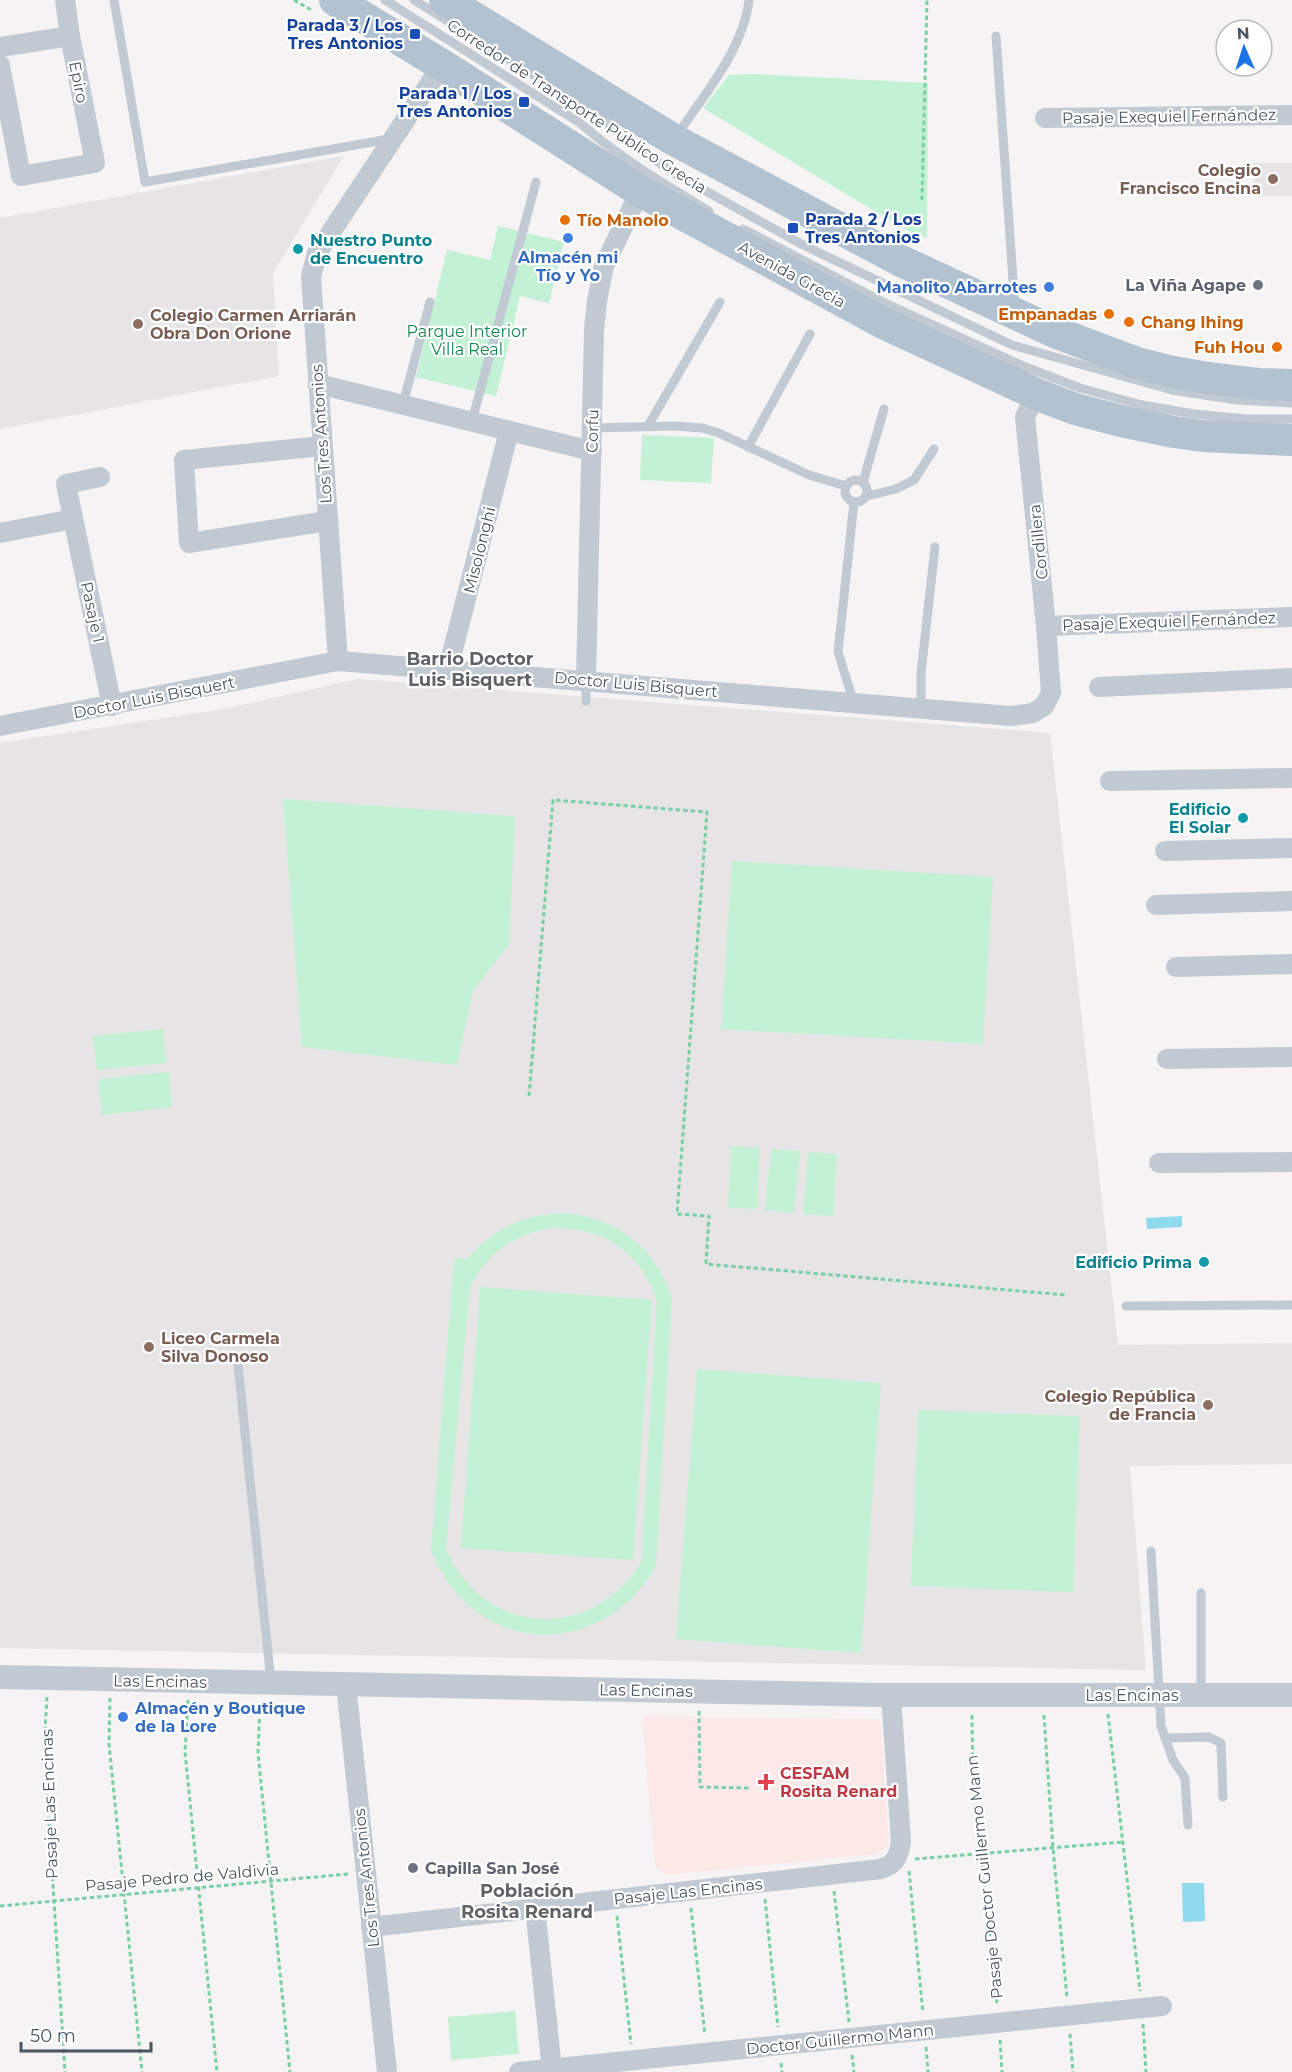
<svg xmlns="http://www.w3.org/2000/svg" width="1292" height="2072" font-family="Montserrat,sans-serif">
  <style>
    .education { fill: #e6e4e5 }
    .medical { fill: #fce8e6 }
    .green { fill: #c3f1d5; fill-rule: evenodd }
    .water { fill: #90daee }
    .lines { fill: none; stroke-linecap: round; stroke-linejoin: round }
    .path { stroke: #7ad0a6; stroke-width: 3; stroke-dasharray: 4.5 3; stroke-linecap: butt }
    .service { stroke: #c1cad2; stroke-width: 9 }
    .minor { stroke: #c1cad2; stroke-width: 20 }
    .tertiary { stroke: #c1cad2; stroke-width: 24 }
    .primary { stroke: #b3c2d1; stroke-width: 32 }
    .transit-dot { fill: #1a4fb4; stroke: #fff; stroke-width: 2 }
    .education-dot { fill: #8d6e63; stroke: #fff; stroke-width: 2 }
    .food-dot { fill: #e8710a; stroke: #fff; stroke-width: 2 }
    .shop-dot { fill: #3f7fe0; stroke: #fff; stroke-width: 2 }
    .culture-dot { fill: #0f9aa8; stroke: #fff; stroke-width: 2 }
    .worship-dot { fill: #6b7280; stroke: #fff; stroke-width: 2 }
    .health-dot { fill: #e0444e; stroke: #fff; stroke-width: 2 }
    .labels { text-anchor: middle; stroke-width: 4.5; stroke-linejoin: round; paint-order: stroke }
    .transit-label { font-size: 16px; font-weight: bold; fill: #164399; stroke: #fff; text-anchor: end }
    .street-label { font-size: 16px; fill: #4a5661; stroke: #fff }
    .education-label { font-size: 16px; font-weight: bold; fill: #785e54; stroke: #fff; text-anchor: end }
    .food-label { font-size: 16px; font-weight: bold; fill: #c56008; stroke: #fff; text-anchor: start }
    .culture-label { font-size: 16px; font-weight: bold; fill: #0d838f; stroke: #fff; text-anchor: end }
    .shop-label { font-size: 16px; font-weight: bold; fill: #366cbe; stroke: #fff }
    .worship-label { font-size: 16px; font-weight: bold; fill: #5b616d; stroke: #fff; text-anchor: end }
    .park-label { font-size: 16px; fill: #17864f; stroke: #fff }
    .health-label { font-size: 16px; font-weight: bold; fill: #be3a42; stroke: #fff; text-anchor: start }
    .neighbourhood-label { font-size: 18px; font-weight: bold; fill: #5f6368; stroke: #fff }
  </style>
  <rect width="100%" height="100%" fill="#f5f3f3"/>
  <g class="education">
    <path d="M344,156L273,273L279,376L0,429V218Z"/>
    <path d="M1253,163H1292V196H1254Z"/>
    <path d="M358,679L1050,733L1118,1345L1292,1343V1464L1130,1466L1146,1670L0,1648V743L224,709Z"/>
  </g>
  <path class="medical" d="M642,1716L880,1719L889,1845L877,1854L665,1875L655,1866Z"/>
  <g class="green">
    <path d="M754,74L928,83L927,238L906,230L703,108L729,75Z"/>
    <path d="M498,226L564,242L549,303L520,296L496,396L416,377L447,250L490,260Z"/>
    <path d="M642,435L714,438L711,483L640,480Z"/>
    <path d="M283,799L515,816L509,944L473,991L457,1065L302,1047Z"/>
    <path d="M732,861L993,877L983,1044L721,1029Z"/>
    <path d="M163,1029L166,1063L97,1070L93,1036Z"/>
    <path d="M169,1072L172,1107L102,1115L98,1079Z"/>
    <path d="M731,1146L760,1148L757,1209L728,1208Z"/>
    <path d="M771,1149L800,1151L794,1213L765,1210Z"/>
    <path d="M808,1152L837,1154L833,1216L803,1214Z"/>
    <path d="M567,1213C620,1220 654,1247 672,1298L656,1566C599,1663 474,1656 431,1551L454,1258L467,1259C496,1227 524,1214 567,1213ZM552,1228C604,1227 640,1251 657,1301L641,1563C590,1643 484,1637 446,1549L470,1287C487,1253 514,1234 552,1228Z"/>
    <path d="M480,1287L652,1300L633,1560L461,1548Z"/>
    <path d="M697,1369L881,1383L861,1653L676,1639Z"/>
    <path d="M918,1410L1080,1416L1073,1592L911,1586Z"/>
    <path d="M515,2011L519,2054L451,2060L448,2017Z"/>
  </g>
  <g class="water">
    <path d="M1182,1216V1227L1147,1229L1146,1218Z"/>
    <path d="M1182,1883H1204L1205,1921L1183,1922Z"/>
  </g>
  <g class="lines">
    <g class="path">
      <path d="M294,0L313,11"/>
      <path d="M922,200L927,0"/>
      <path d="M529,1096L553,800L707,812L677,1214L709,1216L706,1264L1066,1295"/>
      <path d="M47,1697L44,1745L65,2072"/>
      <path d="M110,1698L109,1744L142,2072"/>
      <path d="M188,1700L185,1752L217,2072"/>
      <path d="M260,1704L258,1753L290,2072"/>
      <path d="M699,1711L700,1787L749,1788"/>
      <path d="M1108,1714L1140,1991"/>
      <path d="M972,1715L973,1782L997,2004"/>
      <path d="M1044,1715L1053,1848L1067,1998"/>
      <path d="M915,1859L1123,1842"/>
      <path d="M909,1871L923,2013"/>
      <path d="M834,1891L849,2022"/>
      <path d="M765,1899L778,2027"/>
      <path d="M0,1906L348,1874"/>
      <path d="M691,1908L705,2035"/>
      <path d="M617,1916L631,2044"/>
      <path d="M1143,2024L1146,2072"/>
      <path d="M1070,2034L1073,2072"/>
      <path d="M1000,2040L1002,2072"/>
      <path d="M926,2047L928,2072"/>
      <path d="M852,2055L854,2072"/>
      <path d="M781,2063L782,2072"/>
    </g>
    <g class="service">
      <path d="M114,0L145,182L390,139"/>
      <path d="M385,0L580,123C620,158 664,184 709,211"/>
      <path d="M414,0L588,109L670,171L803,245L1012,345L1172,390L1237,400L1292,403"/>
      <path d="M996,36L1015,308"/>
      <path d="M677,135C704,95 743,50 749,0"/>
      <path d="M743,229L885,303L1023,366L1080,388L1142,405L1194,414L1247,419H1292"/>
      <path d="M403,404L430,302"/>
      <path d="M472,421L536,182"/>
      <path d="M648,426L720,302"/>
      <path d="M593,428L675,426L702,428L719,433L809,475L846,486"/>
      <path d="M748,447L810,334"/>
      <circle cx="856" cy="491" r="11"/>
      <path d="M863,482L884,409"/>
      <path d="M867,496L896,489L914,480L934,449"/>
      <path d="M854,502L838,652L854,703"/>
      <path d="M586,701V680"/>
      <path d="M921,709V673L935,547"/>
      <path d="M1126,1306L1292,1305"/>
      <path d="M238,1365L271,1682"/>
      <path d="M1151,1551L1161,1726L1173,1760L1185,1778L1188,1825"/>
      <path d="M1201,1693V1593"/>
      <path d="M1165,1738L1209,1737L1221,1743L1223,1797"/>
    </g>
    <g class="minor">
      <path d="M0,47L70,36"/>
      <path d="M0,65L21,176L95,163L70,36L65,0"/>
      <path d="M1045,118L1292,115"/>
      <path d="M318,384L592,451"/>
      <path d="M322,446L184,460L189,543L327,521"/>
      <path d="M100,477L66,484L112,706"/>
      <path d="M0,533L73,519"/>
      <path d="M1046,626L1292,617"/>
      <path d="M338,661L311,277L317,253L442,65"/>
      <path d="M448,669L509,431"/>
      <path d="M586,680L594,330L597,301L604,266L640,191"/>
      <path d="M1099,687L1292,678"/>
      <path d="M0,726L338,661L1011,716L1033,713L1044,706L1051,693L1046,626L1025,417L1036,394"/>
      <path d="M1110,781L1292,778"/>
      <path d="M1165,851L1292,848"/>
      <path d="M1156,905L1292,901"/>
      <path d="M1176,967L1292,964"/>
      <path d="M1167,1059L1292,1057"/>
      <path d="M1159,1163L1292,1162"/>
      <path d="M346,1684L387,2072"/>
      <path d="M535,1908L552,2069"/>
      <path d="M371,1927L881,1869C896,1864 899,1856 901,1841L891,1695"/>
      <path d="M519,2072L1162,2006"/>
    </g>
    <path class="tertiary" d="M0,1677L878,1695H1292"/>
    <g class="primary">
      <path d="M335,0L442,65L640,191L883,323L1036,394L1075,409L1121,421L1174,432L1202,436L1292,440"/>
      <path d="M445,0L674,140L901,261L1057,333L1137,363L1168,371L1208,378L1257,384L1292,385"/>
    </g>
  </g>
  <g class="transit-dot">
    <rect x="409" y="28" width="12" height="12" rx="3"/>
    <rect x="518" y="96" width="12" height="12" rx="3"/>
    <rect x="787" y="222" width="12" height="12" rx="3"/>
  </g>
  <g class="education-dot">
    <circle cx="1273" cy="179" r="6"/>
    <circle cx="138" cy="324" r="6"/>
    <circle cx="149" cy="1347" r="6"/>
    <circle cx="1208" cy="1405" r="6"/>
  </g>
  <g class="food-dot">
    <circle cx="565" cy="220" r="6"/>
    <circle cx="1109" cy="314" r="6"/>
    <circle cx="1129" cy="322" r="6"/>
    <circle cx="1277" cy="347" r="6"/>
  </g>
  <g class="shop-dot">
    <circle cx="568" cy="238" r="6"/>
    <circle cx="1049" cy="287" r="6"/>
    <circle cx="123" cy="1717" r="6"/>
  </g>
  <g class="culture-dot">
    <circle cx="298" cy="249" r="6"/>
    <circle cx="1243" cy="818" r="6"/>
    <circle cx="1204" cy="1262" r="6"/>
  </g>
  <g class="worship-dot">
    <circle cx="1258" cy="285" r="6"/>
    <circle cx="413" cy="1868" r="6"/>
  </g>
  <path class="health-dot" d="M763 1773h6v6h6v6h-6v6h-6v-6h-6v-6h6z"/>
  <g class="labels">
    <g class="transit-label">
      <text x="403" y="31">Parada 3 / Los<tspan x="403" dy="18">Tres Antonios</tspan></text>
      <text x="512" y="99">Parada 1 / Los<tspan x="512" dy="18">Tres Antonios</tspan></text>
      <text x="805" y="225" text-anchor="start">Parada 2 / Los<tspan x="805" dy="18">Tres Antonios</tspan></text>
    </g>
    <g class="street-label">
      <text transform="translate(79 82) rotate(79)" y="6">Epiro</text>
      <text transform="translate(577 106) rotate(33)" y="6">Corredor de Transporte Público Grecia</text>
      <text transform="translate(1169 116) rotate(-1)" y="6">Pasaje Exequiel Fernández</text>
      <text transform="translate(792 274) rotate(29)" y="6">Avenida Grecia</text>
      <text transform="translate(592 431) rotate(-89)" y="6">Corfu</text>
      <text transform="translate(321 434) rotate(-94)" y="6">Los Tres Antonios</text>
      <text transform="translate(1038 542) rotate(-96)" y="6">Cordillera</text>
      <text transform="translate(479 550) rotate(-76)" y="6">Misolonghi</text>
      <text transform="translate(93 612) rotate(78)" y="6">Pasaje 1</text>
      <text transform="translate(1169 621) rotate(-2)" y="6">Pasaje Exequiel Fernández</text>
      <text transform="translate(636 684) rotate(5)" y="6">Doctor Luis Bisquert</text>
      <text transform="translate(154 697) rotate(-11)" y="6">Doctor Luis Bisquert</text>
      <text transform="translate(160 1681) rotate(1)" y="6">Las Encinas</text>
      <text transform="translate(646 1690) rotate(1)" y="6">Las Encinas</text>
      <text x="1132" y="1701">Las Encinas</text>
      <text transform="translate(49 1804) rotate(-92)" y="6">Pasaje Las Encinas</text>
      <text transform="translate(182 1877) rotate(-5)" y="6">Pasaje Pedro de Valdivia</text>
      <text transform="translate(984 1877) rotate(-96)" y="6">Pasaje Doctor Guillermo Mann</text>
      <text transform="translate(366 1878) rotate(-96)" y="6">Los Tres Antonios</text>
      <text transform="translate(688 1891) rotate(-6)" y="6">Pasaje Las Encinas</text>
      <text transform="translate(840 2039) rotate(-6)" y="6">Doctor Guillermo Mann</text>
    </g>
    <g class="education-label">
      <text x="1261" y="176">Colegio<tspan x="1261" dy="18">Francisco Encina</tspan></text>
      <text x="150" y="321" text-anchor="start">Colegio Carmen Arriarán<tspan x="150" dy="18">Obra Don Orione</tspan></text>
      <text x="161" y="1344" text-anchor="start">Liceo Carmela<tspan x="161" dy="18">Silva Donoso</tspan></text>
      <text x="1196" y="1402">Colegio República<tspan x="1196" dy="18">de Francia</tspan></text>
    </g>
    <g class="food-label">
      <text x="577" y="226">Tío Manolo</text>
      <text x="1097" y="320" text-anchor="end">Empanadas</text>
      <text x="1141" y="328">Chang Ihing</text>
      <text x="1265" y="353" text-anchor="end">Fuh Hou</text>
    </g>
    <g class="culture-label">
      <text x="310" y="246" text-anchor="start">Nuestro Punto<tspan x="310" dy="18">de Encuentro</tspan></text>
      <text x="1231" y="815">Edificio<tspan x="1231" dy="18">El Solar</tspan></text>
      <text x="1192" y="1268">Edificio Prima</text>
    </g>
    <g class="shop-label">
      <text x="568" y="263">Almacén mi<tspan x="568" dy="18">Tío y Yo</tspan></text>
      <text x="1037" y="293" text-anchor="end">Manolito Abarrotes</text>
      <text x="135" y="1714" text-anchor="start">Almacén y Boutique<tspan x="135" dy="18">de la Lore</tspan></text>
    </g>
    <g class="worship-label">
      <text x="1246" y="291">La Viña Agape</text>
      <text x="425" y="1874" text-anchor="start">Capilla San José</text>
    </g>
    <g class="park-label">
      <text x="467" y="337">Parque Interior<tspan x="467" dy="18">Villa Real</tspan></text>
    </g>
    <g class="health-label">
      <text x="780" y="1779">CESFAM<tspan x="780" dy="18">Rosita Renard</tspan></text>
    </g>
    <g class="neighbourhood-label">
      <text x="470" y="665">Barrio Doctor<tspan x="470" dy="21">Luis Bisquert</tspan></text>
      <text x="527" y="1897">Población<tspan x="527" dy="21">Rosita Renard</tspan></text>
    </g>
  </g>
  <g transform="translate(1244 48) rotate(357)"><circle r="28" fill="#ffffff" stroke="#b7bbc0" stroke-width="1.5"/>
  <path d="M0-4.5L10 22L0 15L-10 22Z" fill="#1a73e8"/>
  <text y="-9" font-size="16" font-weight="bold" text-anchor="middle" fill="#4a5661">N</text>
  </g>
  <path d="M21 2042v9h130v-9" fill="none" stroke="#4a5661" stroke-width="3"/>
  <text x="30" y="2042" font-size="18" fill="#4a5661" stroke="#ffffff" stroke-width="4.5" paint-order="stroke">50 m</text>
</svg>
